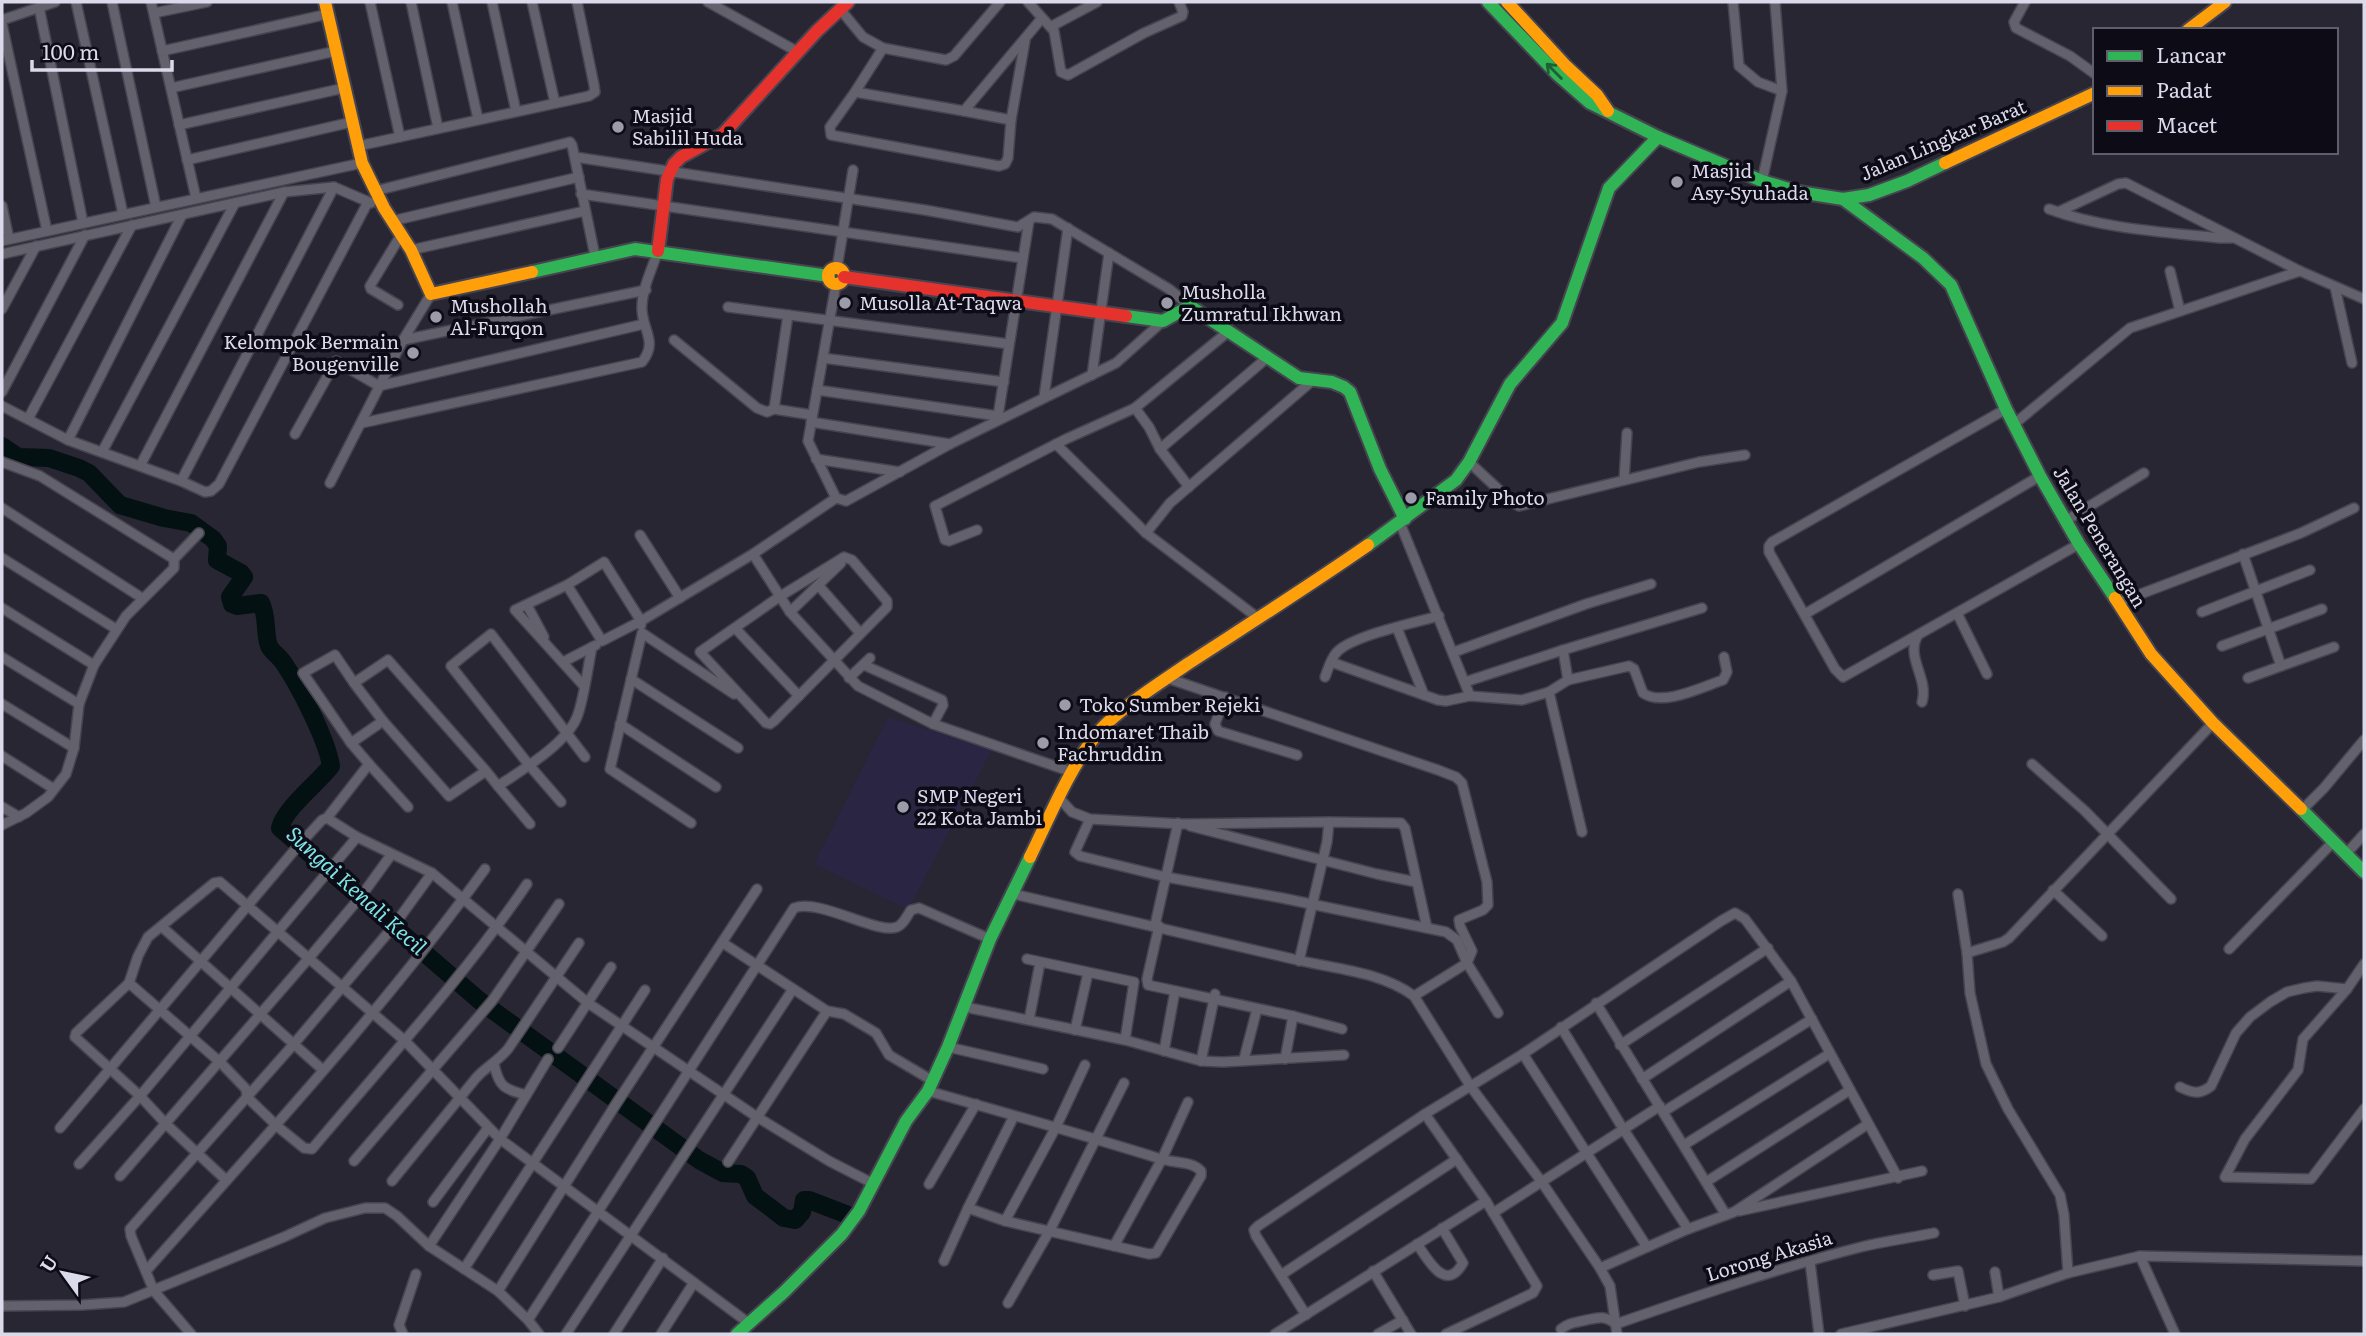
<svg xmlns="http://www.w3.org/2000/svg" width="2366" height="1336" font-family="Literata,serif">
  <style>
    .built { fill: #292542 }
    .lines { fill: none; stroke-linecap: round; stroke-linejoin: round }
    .river { stroke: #041112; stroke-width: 18 }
    .street-casing { stroke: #454450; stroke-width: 12 }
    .fast-casing { stroke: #454450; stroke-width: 16 }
    .slow-casing { stroke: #454450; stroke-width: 16 }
    .jam-casing { stroke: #454450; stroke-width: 16 }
    .street { stroke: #62616c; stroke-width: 9 }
    .fast { stroke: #30b455; stroke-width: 12 }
    .slow { stroke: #ff9f0a; stroke-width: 12 }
    .jam { stroke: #e5322d; stroke-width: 12 }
    .oneway { stroke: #1e6036 }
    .poi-dot { fill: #9c9baa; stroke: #0d0b16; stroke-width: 2.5 }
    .labels { text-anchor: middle; stroke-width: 7; stroke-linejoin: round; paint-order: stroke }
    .poi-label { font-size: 19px; fill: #dbdaeb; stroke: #0d0b16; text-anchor: start }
    .street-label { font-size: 19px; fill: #dbdaeb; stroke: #0d0b16 }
    .water-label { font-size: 21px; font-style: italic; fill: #7ee6e8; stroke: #0d0b16 }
  </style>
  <rect width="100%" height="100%" fill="#272632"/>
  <path class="built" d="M888,717L992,750L908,910L814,864Z"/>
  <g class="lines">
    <path class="river" d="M2,446L18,457L49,458L79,468L89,473L120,505L164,518L191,523L213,539L218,546L217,560L241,573L244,577L230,597L232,604L237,606L261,603C268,617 264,631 269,646C272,652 279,656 283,662C299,685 327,740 331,766C318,783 285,808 280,828L480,1001L699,1160L723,1173L741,1174L747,1178L755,1196L784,1218L795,1220L802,1212L804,1200H809L848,1215"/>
    <defs>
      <g id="street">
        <path d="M76,2L123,214"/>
        <path d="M112,2L156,207"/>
        <path d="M151,2L196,198"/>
        <path d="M370,2L400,137"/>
        <path d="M411,2L438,128"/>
        <path d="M452,2L478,119"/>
        <path d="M492,2L516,111"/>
        <path d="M532,2L555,103"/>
        <path d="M708,2L798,52"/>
        <path d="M1028,2L1054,31L1061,72L1068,75L1144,33L1182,16L1183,12L1179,2"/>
        <path d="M1733,2L1739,66L1758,82L1782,91"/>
        <path d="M2025,2L2014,22L2016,28L2070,56L2095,74"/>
        <path d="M39,7L83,223"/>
        <path d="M840,9L863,37L883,48L946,60L954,56L1000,2"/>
        <path d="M154,13L207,2"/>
        <path d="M2,20L55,2"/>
        <path d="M2,24L47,231"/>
        <path d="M1052,26L1097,2"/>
        <path d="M883,48L855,92L964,111L1042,18"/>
        <path d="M162,51L328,14"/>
        <path d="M171,88L336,51"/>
        <path d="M855,92L830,127L831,135L999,166L1005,164L1008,158L1011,120"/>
        <path d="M964,111L1011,120L1025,41"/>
        <path d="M179,125L344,88"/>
        <path d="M358,146L589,96L595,92L594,85L577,2"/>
        <path d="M575,157L925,210L1018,227L1034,217L1052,219L1169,289L1190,306"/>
        <path d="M187,160L352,122"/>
        <path d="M1762,181L1782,91L1775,2"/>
        <path d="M375,191L570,142L572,145L595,256"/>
        <path d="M581,194L1022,258"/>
        <path d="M2,206L9,239"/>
        <path d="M2049,209C2103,229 2164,232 2220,238H2232"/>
        <path d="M2058,212L2118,184L2126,183L2300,271L2364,299"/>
        <path d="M392,221L579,177"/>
        <path d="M2,241L362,163"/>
        <path d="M411,250L585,211"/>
        <path d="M2,254L284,192L334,187L371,203"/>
        <path d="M837,268L853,170"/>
        <path d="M2170,271L2180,311"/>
        <path d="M836,284L808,441L836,498L846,501L950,444L1116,363L1163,321"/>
        <path d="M2335,287L2352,363"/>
        <path d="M398,305L371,289L370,286L401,235"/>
        <path d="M728,307L1009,344"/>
        <path d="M2,309L36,246"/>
        <path d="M788,315L774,409L812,415"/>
        <path d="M403,340L646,290"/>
        <path d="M674,340L757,408L767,412L774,409"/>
        <path d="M823,358L1004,382"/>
        <path d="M1092,375L1109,253"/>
        <path d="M817,390L998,416"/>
        <path d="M2,392L85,235"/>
        <path d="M1044,397L1068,228"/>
        <path d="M2,406L68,440L181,481L205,492L211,491L219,484L368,202"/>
        <path d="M1135,408L1149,427L1160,449L1189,487"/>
        <path d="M2006,409L1772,542L1769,546V552L1835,669L1843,677L2079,544"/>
        <path d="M28,419L132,225"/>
        <path d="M1000,419L998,416L1029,221"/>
        <path d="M811,422L950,444"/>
        <path d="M362,423L642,362C658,342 643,331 642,310C641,291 652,269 658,251"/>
        <path d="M2013,425L2130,328L2300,271"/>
        <path d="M295,434L336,361L379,386L644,324"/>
        <path d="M68,440L182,215"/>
        <path d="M1056,444L1146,533L1258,618"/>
        <path d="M1160,449L1268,357"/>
        <path d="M102,452L235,203"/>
        <path d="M816,459L900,472"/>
        <path d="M2,462L40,476L174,559"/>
        <path d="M1469,462L1513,503L1519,506L1699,462L1745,455"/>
        <path d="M140,466L284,192"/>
        <path d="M1624,480L1627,433"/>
        <path d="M181,481L334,187"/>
        <path d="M330,483L403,340L431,294"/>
        <path d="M2,508L142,598"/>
        <path d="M2065,521L2144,473"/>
        <path d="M977,530L949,541L945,540L935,506L1066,439L1135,408L1229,331"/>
        <path d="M1146,533L1170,503L1313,380"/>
        <path d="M640,535L680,598"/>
        <path d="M753,554L790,612L858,686L933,724L1072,772"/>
        <path d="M2243,554L2281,666"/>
        <path d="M844,557L852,560L887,601V607L774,721L770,724L766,723L700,652L779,597Z"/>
        <path d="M2,558L116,629"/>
        <path d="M567,585L602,641L641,621V625"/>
        <path d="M819,586L860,633"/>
        <path d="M2117,603L2301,533L2354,508"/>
        <path d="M527,605L544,637"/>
        <path d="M2,608L94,665"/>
        <path d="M790,612L841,563"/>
        <path d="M2202,612L2310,570"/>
        <path d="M1957,613L1987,674"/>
        <path d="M1805,614L2040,476"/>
        <path d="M735,628L799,696"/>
        <path d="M1397,628L1424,695"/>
        <path d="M1917,637C1906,658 1929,679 1922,702"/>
        <path d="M2222,646L2322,609"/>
        <path d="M1563,650L1568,680"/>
        <path d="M1454,652L1586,604L1651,584"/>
        <path d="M2,657L79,704"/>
        <path d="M563,662L596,645"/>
        <path d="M1331,662L1438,700L1446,701L1470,696L1400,523"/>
        <path d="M864,665L942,700L943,705L933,724"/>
        <path d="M1325,677C1328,669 1331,658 1337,652C1352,636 1416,622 1439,616"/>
        <path d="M849,678L870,658"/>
        <path d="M1167,678L1438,770L1456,777L1462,783L1487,882L1488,905L1483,910L1459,920L1460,926L1472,951L1467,963L1414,996"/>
        <path d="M2248,678L2334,647"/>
        <path d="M631,679L738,748"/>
        <path d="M1465,682L1563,650L1702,608"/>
        <path d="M583,685L515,610L567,585L604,562L641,621L753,554L836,498"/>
        <path d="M1549,692L1582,832"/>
        <path d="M1470,696L1522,700L1549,692L1568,680L1629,666L1634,669L1643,693C1662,707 1702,687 1723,680L1727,672L1724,657"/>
        <path d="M1225,697L1215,724L1218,731L1297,755"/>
        <path d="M2,704L74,748"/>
        <path d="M620,724L716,787"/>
        <path d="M351,743L383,721"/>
        <path d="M2,756L54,789"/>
        <path d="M369,764L408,807"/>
        <path d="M2032,764L2085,811L2171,899"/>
        <path d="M486,771L449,796L383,721L354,683L388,660L486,771L498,786C522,770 566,744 577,717C584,699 588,666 592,647"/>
        <path d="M498,786L530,824"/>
        <path d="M1060,799L1072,812L1090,819L1183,824L1329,822L1401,823L1405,828L1427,928"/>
        <path d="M561,802L529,765L451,666L491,634L585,757"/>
        <path d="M2,807L19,817"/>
        <path d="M2302,810L2324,788L2364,740"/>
        <path d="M327,818L369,764L351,743L303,673L335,655L354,683"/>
        <path d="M1090,819L1075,852L1080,856L1166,877L1282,898L1446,932L1457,940L1467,963L1498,1013"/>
        <path d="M691,823L610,769L642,633L734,694"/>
        <path d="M2,825L26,813L48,797L66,774L74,748L79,704L94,665L126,616L174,568V559L199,533"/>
        <path d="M1190,826L1377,874L1416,882"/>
        <path d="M2346,854L2364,834"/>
        <path d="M527,884C463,978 385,1062 312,1149L304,1148L277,1126L247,1097L246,1089L221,1063L129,983L138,956L148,937L214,883L220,882L404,1040L500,1139L750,1324"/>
        <path d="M2053,890L2102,936"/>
        <path d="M1013,894C1107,915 1200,937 1293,959C1333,969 1380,971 1414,996L1471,1087L1541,1181L1600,1268L1610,1286L1617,1334"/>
        <path d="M1958,894L1967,953L1970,993L1986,1064L2008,1109L2060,1195L2064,1215L2068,1273"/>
        <path d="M1155,925L1178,823"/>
        <path d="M1159,926L1147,979L1148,985L1293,1016L1342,1029"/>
        <path d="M162,927L323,1070"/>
        <path d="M723,943L827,1011L844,1014L876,1033L889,1055L933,1081"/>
        <path d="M2229,949L2334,841"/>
        <path d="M1967,953L2003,942L2009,938L2213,723"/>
        <path d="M1027,959L1134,982L1125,1040"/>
        <path d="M1299,961L1327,842L1329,822"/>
        <path d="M2364,964L2347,989L2303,1039L2298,1070L2245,1139L2225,1177L2311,1179L2364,1109"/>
        <path d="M129,983L76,1033L75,1037L140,1096L166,1124L226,1180"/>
        <path d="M1596,1003L1726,1215"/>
        <path d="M965,1007L1125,1040L1201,1061L1223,1062L1344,1055"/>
        <path d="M1029,1020L1040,963"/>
        <path d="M1561,1027L1622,1127L1688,1229"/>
        <path d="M1075,1030L1088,973"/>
        <path d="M1620,1045L1768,948"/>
        <path d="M948,1047L1043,1069"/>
        <path d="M558,1048L611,967"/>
        <path d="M1164,1051L1175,991"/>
        <path d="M1523,1054L1647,1247"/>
        <path d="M1244,1059L1257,1009"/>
        <path d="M1285,1059L1293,1016"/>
        <path d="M1201,1061L1215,994"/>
        <path d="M494,1064C499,1087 504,1089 526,1095"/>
        <path d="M1642,1079L1791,981"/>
        <path d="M2180,1087C2192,1093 2200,1095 2211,1086L2236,1033L2250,1017L2270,1002L2287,992L2304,988L2317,986L2347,989"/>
        <path d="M928,1091C1006,1113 1084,1135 1161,1159C1174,1163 1192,1161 1201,1171V1176L1156,1253L1149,1254L1114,1246"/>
        <path d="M1663,1112L1812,1019"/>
        <path d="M1425,1114L1486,1201L1537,1286L1533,1293L1446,1334"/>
        <path d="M60,1128L298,846L322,820L327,818L357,837L432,873L588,1003L757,1117L829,1161L874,1184"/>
        <path d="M1684,1145L1829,1054"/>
        <path d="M354,1161L492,1001L559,904"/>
        <path d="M728,1162L827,1011"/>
        <path d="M79,1164L140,1096L357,837"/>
        <path d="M120,1176L309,958L362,895L391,855"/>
        <path d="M392,1181L476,1078C486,1067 498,1061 508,1049L579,943"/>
        <path d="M1706,1182L1850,1090"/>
        <path d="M929,1184L976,1104"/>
        <path d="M433,1202L488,1128"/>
        <path d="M968,1208L1005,1221L1056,1127L1085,1065"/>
        <path d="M1739,1211L1922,1171"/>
        <path d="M1493,1213L1660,1106"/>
        <path d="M1005,1221L1114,1246L1162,1159L1188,1102"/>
        <path d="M1417,1244C1428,1259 1445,1294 1463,1263L1442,1228"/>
        <path d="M429,1246L500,1139L548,1059"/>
        <path d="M2140,1256L2175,1334"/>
        <path d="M944,1261L968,1208L1014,1116"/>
        <path d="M1810,1262L1819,1334"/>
        <path d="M1600,1268L1688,1229L1734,1212L1868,1124"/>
        <path d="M464,1269L645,990"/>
        <path d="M146,1271C262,1140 382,1011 485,869"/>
        <path d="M1373,1271L1411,1334"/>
        <path d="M1995,1272L1999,1297"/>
        <path d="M1281,1275L1457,1159"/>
        <path d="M1933,1275L1958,1271L1965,1306"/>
        <path d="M498,1291L616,1104L757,889"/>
        <path d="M1008,1303L1050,1230L1124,1083"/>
        <path d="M2,1306L82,1305L124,1302L284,1237L325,1218L365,1208H385L397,1216L429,1246L498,1291L528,1320L539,1334"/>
        <path d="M1306,1315L1256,1236L1254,1230L1258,1226L1425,1114L1523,1054L1721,921L1735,913L1745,919L1791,981L1898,1178"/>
        <path d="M528,1320L794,908C820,898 877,935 897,927C903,925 907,916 911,910L919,908L990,939"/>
        <path d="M1561,1329C1569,1323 1573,1323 1582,1321C1597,1318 1603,1314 1616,1324C1697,1296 1778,1268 1861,1247C1885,1241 1910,1238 1934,1233"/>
        <path d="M191,1334L154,1291L131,1236L130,1229L293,1045L392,928L432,873"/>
        <path d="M403,1334L399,1325L416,1274"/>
        <path d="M566,1334L793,989"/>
        <path d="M614,1334L663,1258"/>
        <path d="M661,1334L693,1284"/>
        <path d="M1275,1334L1486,1201"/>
        <path d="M1378,1334L1403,1320"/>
        <path d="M1841,1334L1999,1297L2068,1273L2140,1256L2364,1261"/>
      </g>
      <g id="fast">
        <path d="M1488,2L1558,75L1590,103L1658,137L1762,181L1799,192L1843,199L1869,195L1907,181L1945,163"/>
        <path d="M1843,199L1923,258L1951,285L2006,409L2040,476L2079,544L2115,598"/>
        <path d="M532,272L635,249L829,276"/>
        <path d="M1126,316L1163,321L1190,306L1299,378L1332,382L1344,387L1350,392L1380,469L1405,519"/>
        <path d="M1368,545L1456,480L1469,462L1510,384L1562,323L1609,188L1658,137"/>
        <path d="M2301,809L2364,872"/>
        <path d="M737,1334L784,1292L842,1234L859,1211L906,1121L928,1091L948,1047L990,939L1030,857"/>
      </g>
      <g id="slow">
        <path d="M325,2L362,163L384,208L411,250L431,294L532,272"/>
        <path d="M1507,2L1566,66L1597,95L1608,111"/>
        <path d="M2188,30L2225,2"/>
        <path d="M1945,163L2095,93"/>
        <circle cx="836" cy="276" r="8"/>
        <path d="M2115,598L2151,654L2213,723L2301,809"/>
        <path d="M1030,857C1050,816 1068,771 1096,735C1115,711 1163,681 1189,663C1249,624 1309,586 1368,545"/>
      </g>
      <g id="jam">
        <path d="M658,251L667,179L674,164L681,157L723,134L817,31L848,2"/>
        <path d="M844,277L1126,316"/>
      </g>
    </defs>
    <use href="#street" class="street-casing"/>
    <use href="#fast" class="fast-casing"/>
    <use href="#slow" class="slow-casing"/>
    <use href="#jam" class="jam-casing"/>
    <use href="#street" class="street"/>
    <use href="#fast" class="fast"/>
    <use href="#slow" class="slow"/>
    <use href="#jam" class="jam"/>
  </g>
  <defs><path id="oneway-shaft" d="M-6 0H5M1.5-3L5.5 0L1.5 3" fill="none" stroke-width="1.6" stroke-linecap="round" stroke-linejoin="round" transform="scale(1.75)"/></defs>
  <use class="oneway" href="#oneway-shaft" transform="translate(1554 71) rotate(-135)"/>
  <g class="poi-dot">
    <circle cx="618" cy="127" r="7"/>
    <circle cx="1677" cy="182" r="7"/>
    <circle cx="845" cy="303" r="7"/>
    <circle cx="1167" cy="303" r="7"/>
    <circle cx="436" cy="317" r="7"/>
    <circle cx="413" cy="353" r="7"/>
    <circle cx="1411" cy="498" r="7"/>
    <circle cx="1065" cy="705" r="7"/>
    <circle cx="1043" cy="743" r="7"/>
    <circle cx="903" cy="807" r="7"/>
  </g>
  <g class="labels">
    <g class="poi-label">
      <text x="632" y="123">Masjid<tspan x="632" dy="22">Sabilil Huda</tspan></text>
      <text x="1691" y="178">Masjid<tspan x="1691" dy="22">Asy-Syuhada</tspan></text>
      <text x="1181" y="299">Musholla<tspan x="1181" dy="22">Zumratul Ikhwan</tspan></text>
      <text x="859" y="310">Musolla At-Taqwa</text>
      <text x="450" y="313">Mushollah<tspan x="450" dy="22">Al-Furqon</tspan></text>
      <text x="399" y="349" text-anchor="end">Kelompok Bermain<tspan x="399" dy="22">Bougenville</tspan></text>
      <text x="1425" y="505">Family Photo</text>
      <text x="1079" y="712">Toko Sumber Rejeki</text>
      <text x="1057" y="739">Indomaret Thaib<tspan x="1057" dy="22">Fachruddin</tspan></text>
      <text x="917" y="803">SMP Negeri<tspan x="917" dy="22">22 Kota Jambi</tspan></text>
    </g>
    <g class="street-label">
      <text transform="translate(1943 140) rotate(-23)" y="7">Jalan Lingkar Barat</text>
      <text transform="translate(2100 537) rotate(59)" y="7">Jalan Penerangan</text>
      <text transform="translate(1769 1256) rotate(-17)" y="7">Lorong Akasia</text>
    </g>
    <g class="water-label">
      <text transform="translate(356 891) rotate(42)" y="7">Sungai Kenali Kecil</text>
    </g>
  </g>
  <rect width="2366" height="1336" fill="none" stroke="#dbdaeb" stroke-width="7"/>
  <rect x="2093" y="28" width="245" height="126" fill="#0d0b16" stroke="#5f5e6b" stroke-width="2"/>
  <rect x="2107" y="51" width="35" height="10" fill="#30b455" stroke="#5f5e6b" stroke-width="2"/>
  <text x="2156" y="63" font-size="21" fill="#dbdaeb">Lancar</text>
  <rect x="2107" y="86" width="35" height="10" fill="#ff9f0a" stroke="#5f5e6b" stroke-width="2"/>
  <text x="2156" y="98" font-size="21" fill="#dbdaeb">Padat</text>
  <rect x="2107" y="121" width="35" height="10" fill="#e5322d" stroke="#5f5e6b" stroke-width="2"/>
  <text x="2156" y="133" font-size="21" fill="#dbdaeb">Macet</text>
  <g transform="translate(63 1273) rotate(303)" stroke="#0d0b16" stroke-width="5" paint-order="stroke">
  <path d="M0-5L12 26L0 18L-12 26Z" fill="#dbdaeb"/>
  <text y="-10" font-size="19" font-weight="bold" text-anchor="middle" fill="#dbdaeb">U</text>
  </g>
  <path d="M32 60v10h140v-10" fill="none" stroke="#dbdaeb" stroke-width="3.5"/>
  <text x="42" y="60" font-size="21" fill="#dbdaeb" stroke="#0d0b16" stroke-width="5" paint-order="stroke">100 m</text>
</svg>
